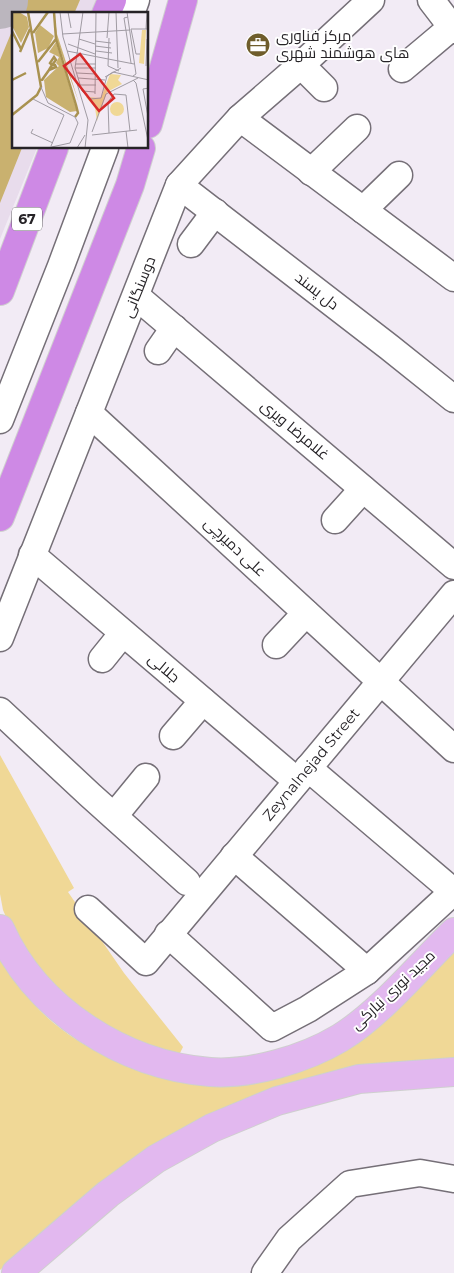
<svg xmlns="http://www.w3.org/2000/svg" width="454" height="1273" font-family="Montserrat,Cairo,sans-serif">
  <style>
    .built { fill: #e8dcec }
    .green { fill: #f0d896 }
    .forest { fill: #c9b16f }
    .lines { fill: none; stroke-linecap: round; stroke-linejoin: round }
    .taxiway { stroke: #bbb6be; stroke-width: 56 }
    .minor-casing { stroke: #756f77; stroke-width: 29 }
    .major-casing { stroke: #cfcfcf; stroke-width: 30 }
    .highway-casing { stroke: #cfcfcf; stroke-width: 30 }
    .minor { stroke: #fff; stroke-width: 26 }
    .major { stroke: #e2b8ef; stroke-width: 28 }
    .highway { stroke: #ce89e5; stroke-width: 28 }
    .labels { text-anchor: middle; stroke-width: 4; stroke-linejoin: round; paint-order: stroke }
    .shield { fill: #fff; stroke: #676568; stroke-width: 1 }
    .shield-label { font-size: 14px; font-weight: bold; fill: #262327 }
    .poi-label { font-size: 15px; fill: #262327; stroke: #fff; text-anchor: start }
    .street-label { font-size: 15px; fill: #262327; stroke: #fff }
    .inset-river { fill: none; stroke: #a99250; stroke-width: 2.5 }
    .inset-road { fill: none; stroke: #a09ba3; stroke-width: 1 }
    .view { fill: #d62828; fill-opacity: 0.15; stroke: #d62828; stroke-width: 2.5 }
    .inset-edge { fill: none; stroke: #262327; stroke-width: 2.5 }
  </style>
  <rect width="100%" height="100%" fill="#f2ebf5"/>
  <path class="built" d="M0,0H99L93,14H14V148H37L0,239Z"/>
  <g class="green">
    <path d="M0,755L74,888L68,892L124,973L183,1047L178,1057L92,1023L19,947L3,910L0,894Z"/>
    <path d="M454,947V1059L409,1061L370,1066L77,1204L0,1270V954C10,971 20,988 33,1003C53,1026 81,1044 108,1057L285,1073Z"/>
  </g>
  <g class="forest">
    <path d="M24,0H80L74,14H19Z"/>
    <path d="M14,26V148H22L0,203V60Z"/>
  </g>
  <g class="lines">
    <path class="taxiway" d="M0,1V0"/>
    <defs>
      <g id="minor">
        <path d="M431,0L454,30"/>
        <path d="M131,14L136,0"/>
        <path d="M301,65L324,88"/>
        <path d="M402,69L452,27"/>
        <path d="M240,118L454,278"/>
        <path d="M311,172L357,128"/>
        <path d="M179,185L389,347L454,399"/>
        <path d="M363,210L399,175"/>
        <path d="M191,244L215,212"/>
        <path d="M136,296L454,566"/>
        <path d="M158,351L174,328"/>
        <path d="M89,413L454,749"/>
        <path d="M0,420L61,266L105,148"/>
        <path d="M335,520L363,489"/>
        <path d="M32,555L297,781"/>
        <path d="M0,638L179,185L240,118L301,65L371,0"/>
        <path d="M276,645L306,613"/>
        <path d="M102,659L123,633"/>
        <path d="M0,711L90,795L187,882"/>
        <path d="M173,736L203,701"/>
        <path d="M308,768L454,892"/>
        <path d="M114,816L146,777"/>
        <path d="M234,856L367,971"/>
        <path id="s1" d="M88,909L146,962L454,594"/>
        <path d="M168,934L272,1028L308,1009L367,971L454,891"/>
        <path d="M265,1273L289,1239L350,1184L420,1173L454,1179"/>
      </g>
      <g id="major">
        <path d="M0,929C36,1010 123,1065 210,1072C251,1075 305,1059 340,1038C381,1013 420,965 454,932"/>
        <path d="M16,1273L108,1194L156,1159L212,1128L277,1101L359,1079L454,1072"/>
      </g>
      <g id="highway">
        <path d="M106,14L112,0"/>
        <path d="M148,124L183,0"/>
        <path d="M0,291L54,148"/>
        <path d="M0,517L130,185L141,148"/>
      </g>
    </defs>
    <use href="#minor" class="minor-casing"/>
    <use href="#major" class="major-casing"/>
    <use href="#highway" class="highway-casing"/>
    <use href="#minor" class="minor"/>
    <use href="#major" class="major"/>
    <use href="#highway" class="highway"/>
  </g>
  <defs>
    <symbol id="office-disc" viewBox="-11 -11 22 22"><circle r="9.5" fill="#6f5d2b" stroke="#fff"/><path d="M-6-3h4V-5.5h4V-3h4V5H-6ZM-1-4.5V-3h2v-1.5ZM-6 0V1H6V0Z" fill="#fff"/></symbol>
  </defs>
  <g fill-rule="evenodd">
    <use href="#office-disc" x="244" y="31" width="28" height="28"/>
  </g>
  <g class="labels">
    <rect class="shield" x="12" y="207.5" width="30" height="23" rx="4"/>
    <g class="shield-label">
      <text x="27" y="224">67</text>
    </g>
    <g class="poi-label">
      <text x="276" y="41">مرکز فناوری<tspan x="276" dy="17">های هوشمند شهری</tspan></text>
    </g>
    <g class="street-label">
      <text transform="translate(139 287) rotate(-68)" y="5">دوسنگانی</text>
      <text transform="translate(317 291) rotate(38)" y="5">دل پسند</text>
      <text transform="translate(295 430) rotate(40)" y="5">غلامرضا ویری</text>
      <text transform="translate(235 547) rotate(43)" y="5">علی دمیرچی</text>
      <text transform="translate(164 668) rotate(40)" y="5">جلالی</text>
      <text dy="5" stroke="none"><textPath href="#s1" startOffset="336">Zeynalnejad Street</textPath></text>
      <text transform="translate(393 990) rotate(-43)" y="5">مجید نوری نیارکی</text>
    </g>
  </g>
  <g transform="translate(12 12)">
    <rect width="136" height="136" fill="#f2ebf5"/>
    <path d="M130,18H134L132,52L127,51ZM98,62L109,63L106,68L110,72L95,80L85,109L83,96L74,85L89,86ZM98 97a7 7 0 1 1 14 0a7 7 0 1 1-14 0Z" fill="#f0d896"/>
    <path d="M7,0L15,5L17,15L9,31L0,14V1ZM42,0L45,22L67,91L45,29ZM28,13L42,24L36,36L26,41L23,21ZM44,30L65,99L58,100L34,85L32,68L47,54L44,51L47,45L37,40Z" fill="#c9b16f"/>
    <path class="inset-river" d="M0,19L9,37M21,21L36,0M44,27L64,93L66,101L63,105M8,40L18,17M26,50L44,27L42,0M0,68L14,61M30,69V68L37,58L40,53L44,48L42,45L38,51L40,53H43L44,55L37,58M0,103L25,83L29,75L16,0"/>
    <path class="inset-road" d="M48,0L51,25L76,108L73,136M56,0L59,16M71,0L63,56L70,79L83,80M104,0L106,56M115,0L124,62L121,64M116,5L112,6L119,51M119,17L124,42H128M119,17H137M134,17L135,0M50,22L118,18M95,26L97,0M97,26L96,54L107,59M67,27L83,32M83,29L99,31M56,32L83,42M83,34L99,36M55,39L122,52M84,39L100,41M64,52H84M134,54L135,27M63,56H84M65,61L84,62M93,65L109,56M66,66L93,68M121,68L124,71L137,133M68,73H84M29,75L36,91L63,105L66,111L58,131L35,136M137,76L131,77L137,110M70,79L78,87L89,86L95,64L101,60L137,68M83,82L84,0M21,87L52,103L39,134M21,117L19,121L41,131M114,119L116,136M80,120L94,82L126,66M97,121L96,90L102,82L114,83L118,119M80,123L125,118M65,136L73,123"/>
    <path class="view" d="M68,42L102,86L87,99L52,54Z"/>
    <rect width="136" height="136" class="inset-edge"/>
  </g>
</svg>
